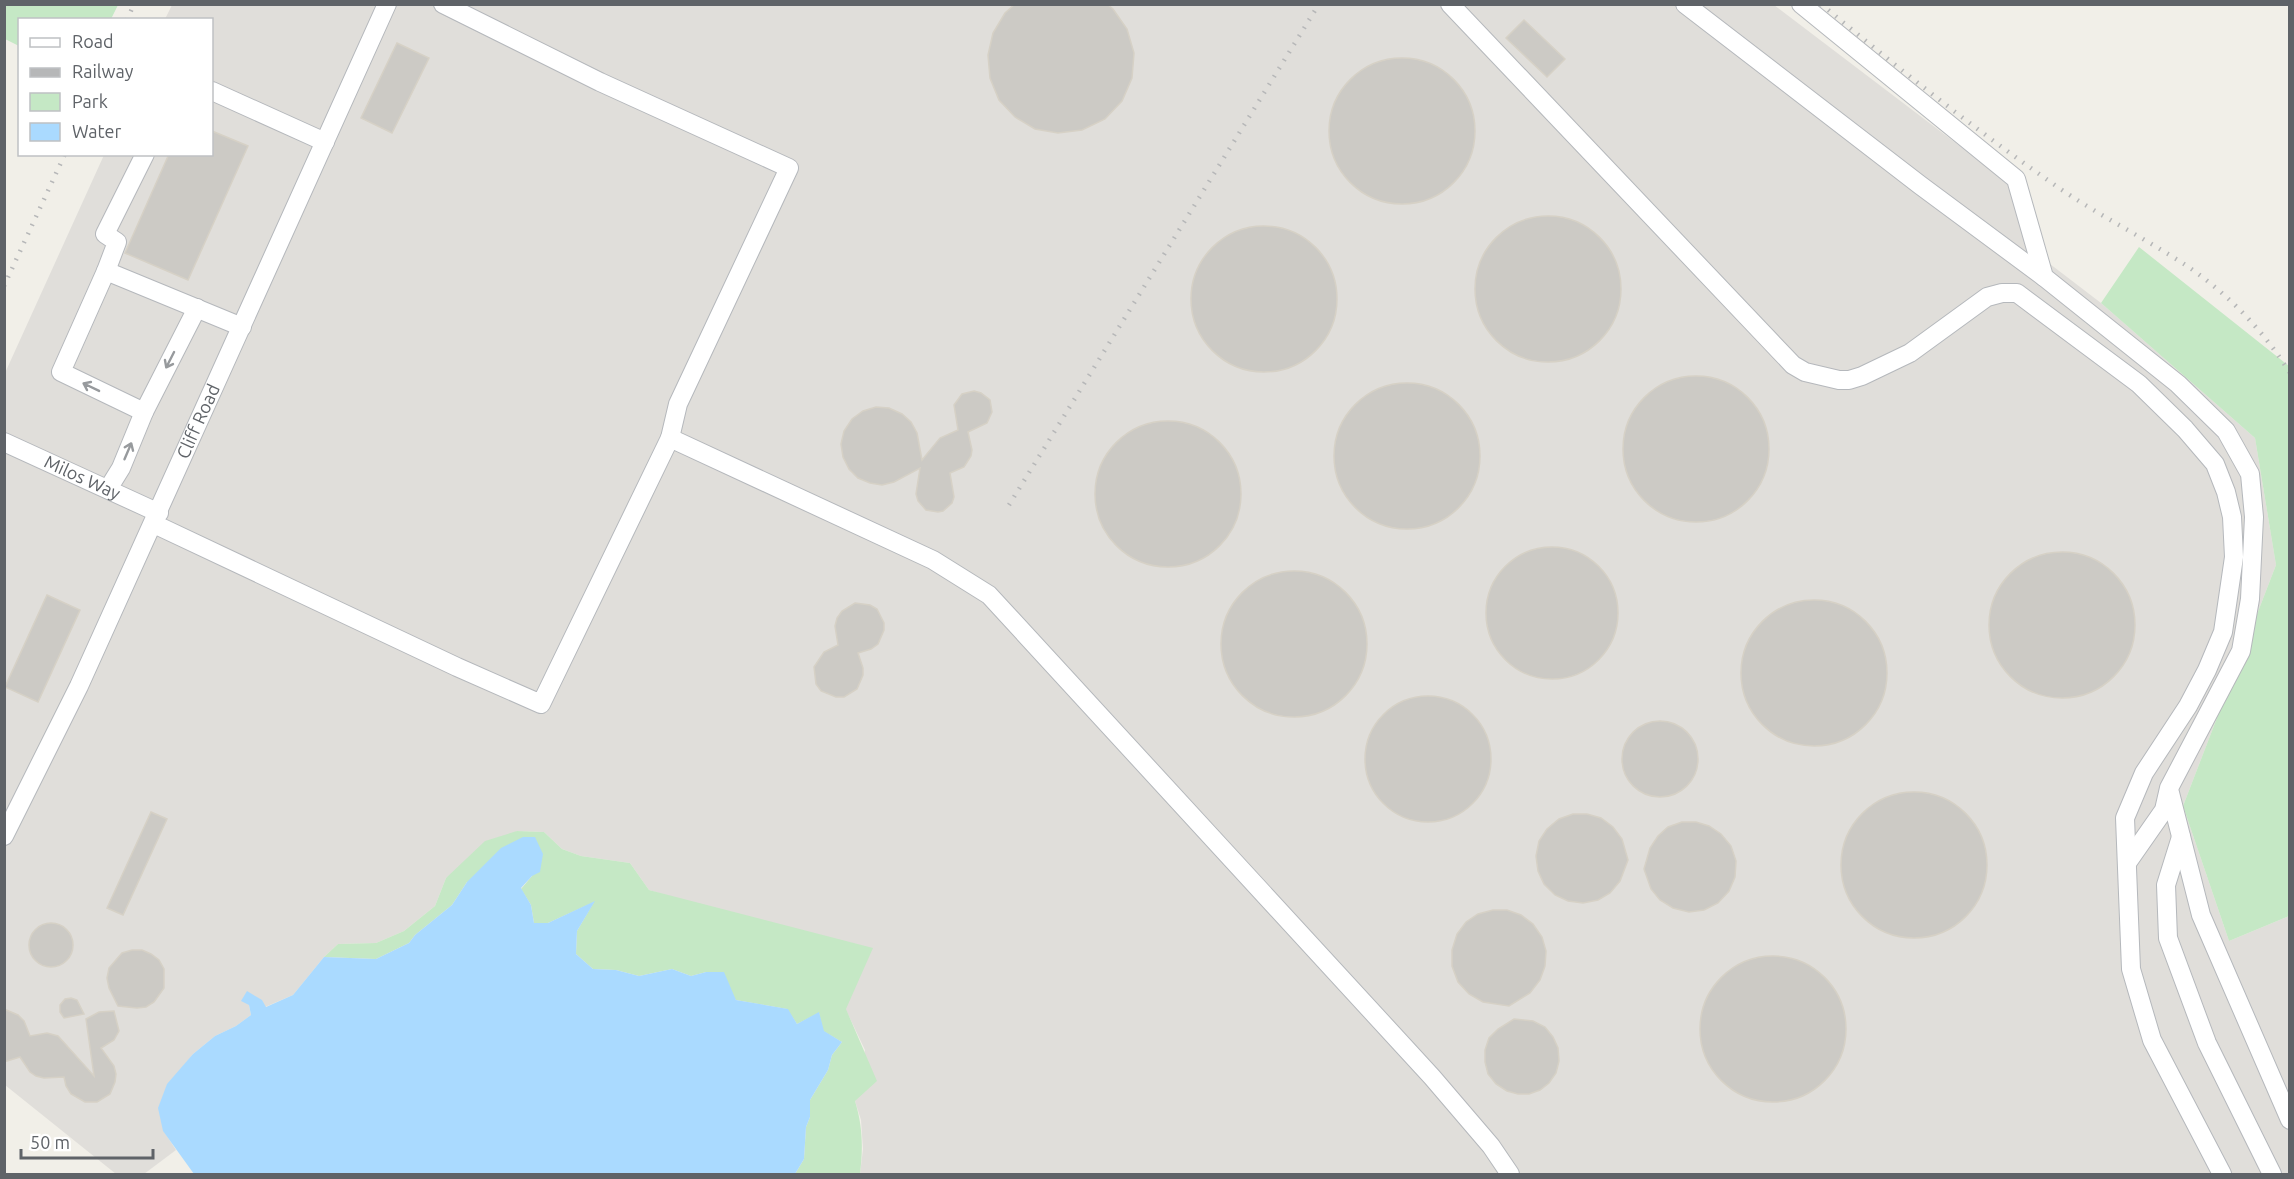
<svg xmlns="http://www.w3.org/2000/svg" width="2294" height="1179" font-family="Ubuntu,sans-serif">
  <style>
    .industrial { fill: #e0deda }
    .green { fill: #c5e8c5 }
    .water { fill: #aadaff }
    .building { fill: #cccac5; stroke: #d6d1c6; stroke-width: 1.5 }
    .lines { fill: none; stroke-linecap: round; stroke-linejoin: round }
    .minor-casing { stroke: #b5b8bc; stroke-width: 20 }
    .minor { stroke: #fff; stroke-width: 18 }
    .rail { stroke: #b6b7b8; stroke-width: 4.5; stroke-dasharray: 1.5 8; stroke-linecap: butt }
    .oneway { stroke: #979a9d }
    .labels { text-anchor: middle; stroke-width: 4.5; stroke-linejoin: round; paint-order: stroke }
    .street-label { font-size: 18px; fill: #5f6368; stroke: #fff }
  </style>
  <rect width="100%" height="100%" fill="#f1efe8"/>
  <path class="industrial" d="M172,5H1774L2019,191L2050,264L2101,303L2255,438L2276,565L2183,806L2229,941L2289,916V1174H860L863,1149L861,1120L855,1101L865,1050L846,1010L669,896L649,890L630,863L581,856L562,849L544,832L517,831L446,878L435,906L404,931L376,943L338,944L324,957L293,995L265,1007L249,1005L251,1015L236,1026L215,1036L193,1054L181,1069L163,1130L176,1150L144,1174H116L5,1085V373L104,155L212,154V20L165,19Z"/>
  <g class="green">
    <path d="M5,4H118V5L111,19L20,20L19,46L5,39Z"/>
    <path d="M2139,247L2289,366V916L2229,941L2183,806L2276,565L2255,438L2101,303Z"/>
    <path d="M517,831L544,832L562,849L581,856L630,863L649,890L873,948L846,1009L877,1081L855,1101C863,1127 863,1149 860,1174H795L804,1159L806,1127L810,1117V1100L828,1070L832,1055L842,1042L823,1031L819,1013L797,1024L787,1009L736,1000L706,972L691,976L672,969L639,976L616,970L593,969L576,954L577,931L594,902L548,923H534L531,905L521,889L532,876L467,882L452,905L415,935L409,943L376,959L324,957L338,944L376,943L404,931L435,906L446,878L485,841Z"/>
  </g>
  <path class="water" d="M523,837H535L543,854L540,872L532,876L521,888L531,905L534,923H548L595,901L577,931L576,954L593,969L616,970L639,976L672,969L691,976L706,972H724L736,1000L788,1009L797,1024L819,1012L824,1031L842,1042L832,1055L828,1070L810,1100V1117L806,1127L804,1159L795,1174H194L163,1131L158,1108L167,1084L193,1054L215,1036L236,1026L251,1015L249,1005L241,1001L247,991L262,1000L266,1007L293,995L324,957L376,959L409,943L415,935L452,905L467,882L501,848Z"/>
  <g class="building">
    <path d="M1015,4H1107L1113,9L1127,29L1134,53L1132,78L1122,101L1105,119L1082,130L1058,133L1035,129L1015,117L999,100L990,78L988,55L993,33L1005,13Z"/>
    <path d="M1524,20L1565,59L1547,77L1506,38Z"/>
    <path d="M397,43L429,58L392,133L361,118Z"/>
    <circle cx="1402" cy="131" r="73"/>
    <path d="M212,131L248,146L188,280L125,253L169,154H212Z"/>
    <circle cx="1548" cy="289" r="73"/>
    <circle cx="1264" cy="299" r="73"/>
    <circle cx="1696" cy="449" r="73"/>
    <circle cx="1407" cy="456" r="73"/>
    <path d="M974,391L981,393L990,400L992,412L987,423L968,432L972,450L971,456L964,467L950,473L954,497L952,503L943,511L938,512L926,510L918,501L916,494L920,468L894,482L882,485L870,483L858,478L849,469L843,457L841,444L844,431L852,419L863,411L876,407L889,408L902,414L911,422L917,433L922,460L940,438L958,430L954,405L962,394Z"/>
    <circle cx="1168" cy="494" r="73"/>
    <circle cx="1552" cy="613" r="66"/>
    <circle cx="2062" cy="625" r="73"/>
    <circle cx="1294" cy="644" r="73"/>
    <path d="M47,595L80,610L38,702L5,687Z"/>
    <circle cx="1814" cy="673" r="73"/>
    <path d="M855,603L870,605L877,609L884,623V630L878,644L871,649L858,653L863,668V675L857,689L844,697H836L821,691L816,684L814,667L824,652L838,645L835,626L837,618L842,611Z"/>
    <circle cx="1428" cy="759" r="63"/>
    <circle cx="1660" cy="759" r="38"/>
    <circle cx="1914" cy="865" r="73"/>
    <path d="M151,812L167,819L123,915L107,908Z"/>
    <path d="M1573,814H1587L1601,818L1613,827L1622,839L1628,860L1620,881L1610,893L1598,900L1583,903L1568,901L1555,895L1544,884L1538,871L1536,856L1539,841L1547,829L1559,819Z"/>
    <path d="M1682,822H1696L1709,826L1721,834L1731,846L1736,861L1735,877L1729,891L1718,903L1704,910L1689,912L1673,908L1660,900L1651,889L1644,869L1650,848L1658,836L1668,827Z"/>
    <path d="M1493,910H1507L1521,915L1533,924L1542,937L1546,951L1545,966L1540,980L1530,993L1509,1006L1483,1002L1469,994L1458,982L1452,966V950L1457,934L1466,922L1478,914Z"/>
    <circle cx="51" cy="945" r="22"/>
    <path d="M132,950H142L151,954L159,960L164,969V988L154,1002L146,1007L137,1008L118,1006L109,988L107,978L109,968L122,953Z"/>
    <circle cx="1773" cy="1029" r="73"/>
    <path d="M71,998L77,1000L84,1014L64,1018L60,1012V1005L65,999Z"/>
    <path d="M4,1009L18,1015L24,1021L30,1036L47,1033L58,1036L94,1076L86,1019L99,1012L114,1011L119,1031L114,1040L101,1048L114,1066L116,1074L115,1082L110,1094L97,1102H85L71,1094L66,1086L64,1077L44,1078L36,1076L30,1072L20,1057L4,1062Z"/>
    <path d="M1514,1019L1533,1021L1545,1027L1553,1037L1558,1048L1559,1061L1556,1073L1549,1083L1540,1090L1529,1094H1518L1507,1091L1496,1084L1488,1074L1485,1062V1050L1489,1038L1498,1029Z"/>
  </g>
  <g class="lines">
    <defs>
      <g id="minor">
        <path d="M443,4L600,82L789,168L678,404L670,438"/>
        <path d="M1450,4L1793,365L1805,372L1839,380H1849L1862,376L1910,353L1987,297L2002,293H2017L2139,384L2185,429L2215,464L2226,492L2232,517L2234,557L2223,632L2207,670L2188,706L2144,773L2125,818L2131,969L2152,1040L2222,1174"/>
        <path d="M1685,4L1920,185L2044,277"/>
        <path d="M1801,4L2016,179L2044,277L2178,384L2226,431L2250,474L2254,517L2250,599L2241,651L2169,788L2164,810L2127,863"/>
        <path d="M212,91L325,142"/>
        <path d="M106,271L242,327"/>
        <path d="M144,412L61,372L106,271L117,242L105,234L145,154"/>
        <path id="s1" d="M4,442L159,513"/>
        <path d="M108,489L121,468L144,412L197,308"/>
        <path d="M154,524L457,667L541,704L670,438L933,560L989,595L1432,1077L1491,1146L1510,1174"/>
        <path d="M2170,793L2201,915L2290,1120"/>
        <path id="s2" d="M4,836L79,686L387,4"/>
        <path d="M2181,837L2166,885L2168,938L2207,1043L2272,1174"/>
      </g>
    </defs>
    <use href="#minor" class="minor-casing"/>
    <use href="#minor" class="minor"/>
    <g class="rail">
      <path d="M1821,4C1899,69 1978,132 2062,190C2102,217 2146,239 2187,266C2227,293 2264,331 2290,373"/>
      <path d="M127,20L134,4"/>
      <path d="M4,286L65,154"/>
      <path d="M1009,505L1319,4"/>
    </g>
  </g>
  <defs><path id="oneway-shaft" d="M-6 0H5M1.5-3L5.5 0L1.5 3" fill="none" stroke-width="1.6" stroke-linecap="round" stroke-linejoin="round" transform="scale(1.5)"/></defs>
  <g class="oneway">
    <use href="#oneway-shaft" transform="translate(170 360) rotate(117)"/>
    <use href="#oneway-shaft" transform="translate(91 387) rotate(-154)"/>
    <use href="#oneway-shaft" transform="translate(128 451) rotate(-67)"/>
  </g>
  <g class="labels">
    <g class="street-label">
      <text dy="6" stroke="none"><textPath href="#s2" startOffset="458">Cliff Road</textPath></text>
      <text dy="6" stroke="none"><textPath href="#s1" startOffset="86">Milos Way</textPath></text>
    </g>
  </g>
  <rect width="2294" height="1179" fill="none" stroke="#5f6368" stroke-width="12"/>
  <rect x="18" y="18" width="195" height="138" fill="#ffffff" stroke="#bfc1c3" stroke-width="1.5"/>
  <rect x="30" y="38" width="30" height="9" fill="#ffffff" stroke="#bfc1c3" stroke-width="1.5"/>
  <text x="72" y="48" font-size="18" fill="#5f6368">Road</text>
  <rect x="30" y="68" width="30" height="9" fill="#b6b7b8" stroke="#bfc1c3" stroke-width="1.5"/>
  <text x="72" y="78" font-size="18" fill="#5f6368">Railway</text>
  <rect x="30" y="93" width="30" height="18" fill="#c5e8c5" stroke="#bfc1c3" stroke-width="1.5"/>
  <text x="72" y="108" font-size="18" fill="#5f6368">Park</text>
  <rect x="30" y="123" width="30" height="18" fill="#aadaff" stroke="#bfc1c3" stroke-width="1.5"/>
  <text x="72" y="138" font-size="18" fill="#5f6368">Water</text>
  <path d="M21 1149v9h132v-9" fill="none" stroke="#5f6368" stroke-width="3"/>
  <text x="30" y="1149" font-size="18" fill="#5f6368" stroke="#ffffff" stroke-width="4.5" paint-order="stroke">50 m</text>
</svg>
